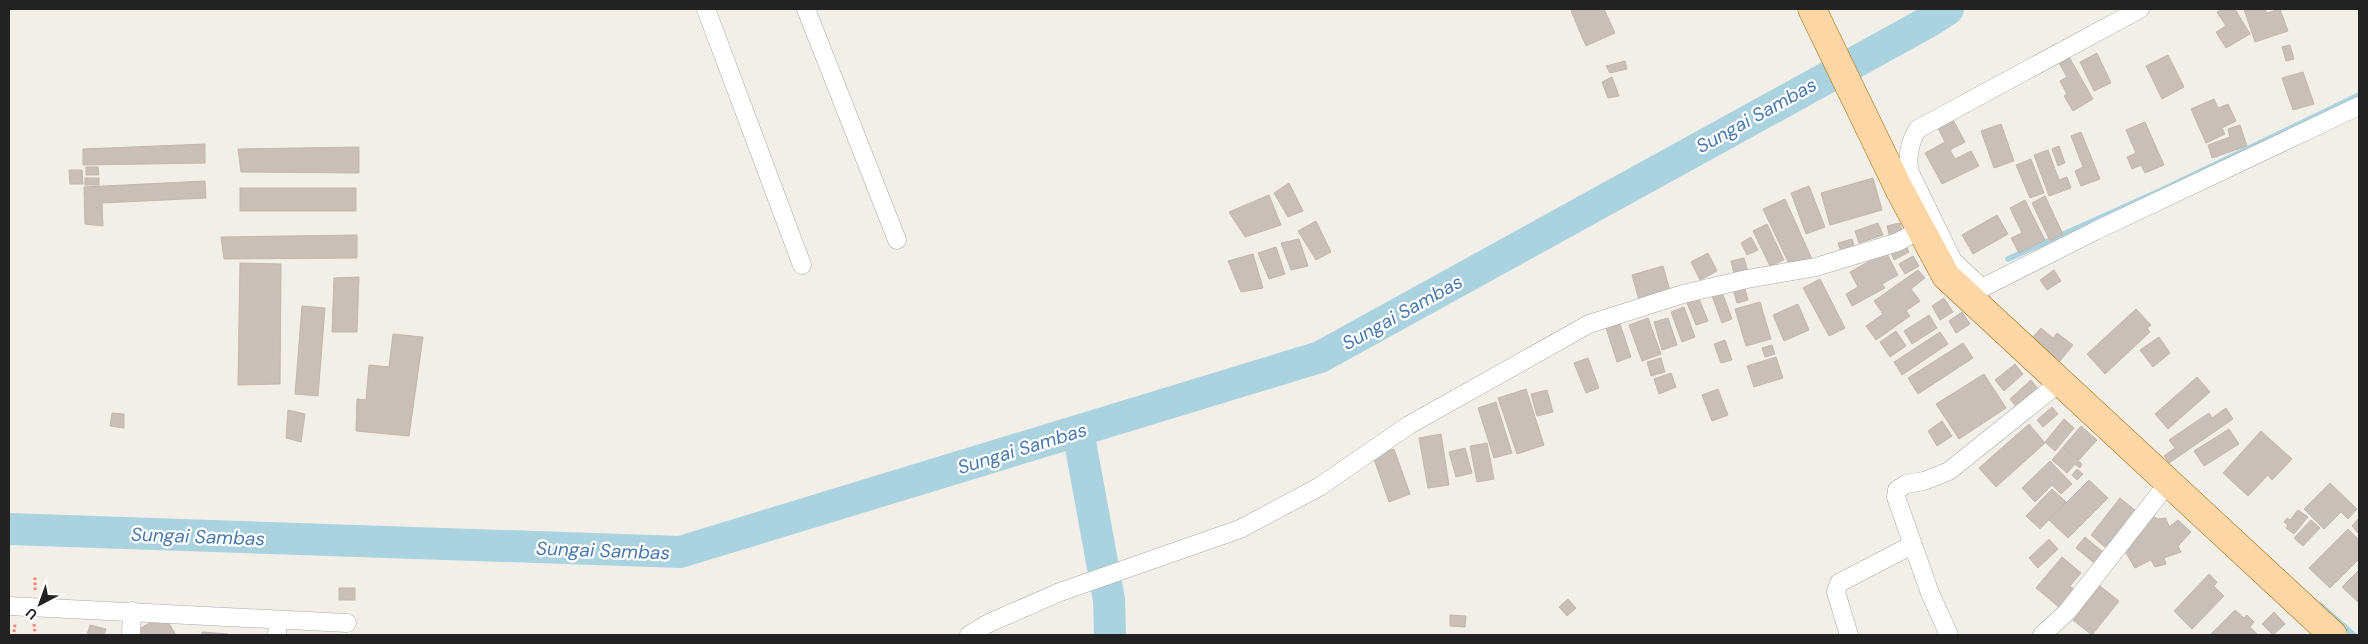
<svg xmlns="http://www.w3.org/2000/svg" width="2368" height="644" font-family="'DM Sans',sans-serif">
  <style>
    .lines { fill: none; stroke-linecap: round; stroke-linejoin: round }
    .stream { stroke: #aad3df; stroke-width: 5.5 }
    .river { stroke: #aad3df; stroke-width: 32 }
    .building { fill: #c7bfb8; stroke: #c4b6ab }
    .street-casing { stroke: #a9a9a9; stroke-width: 19 }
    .primary-casing { stroke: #a06b00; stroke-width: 29 }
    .path { stroke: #fa8072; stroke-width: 3; stroke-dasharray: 2.5 2.5; stroke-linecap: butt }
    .street { stroke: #fff; stroke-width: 18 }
    .primary { stroke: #fcd6a4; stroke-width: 28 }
    .labels { text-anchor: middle; stroke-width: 4.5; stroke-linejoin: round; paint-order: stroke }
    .water-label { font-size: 19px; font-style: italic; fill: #4a7aab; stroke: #fff }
  </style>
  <rect width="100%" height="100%" fill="#f2efe9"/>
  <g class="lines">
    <g class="stream">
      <path d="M2008,259L2164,189L2359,95"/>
      <path d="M2320,605L2354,635"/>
    </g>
    <g class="river">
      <path d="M1078,431L1109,600L1110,635"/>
      <path d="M9,529L680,552L1320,357L1928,22L1948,9"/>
    </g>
  </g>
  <g class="building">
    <path d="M1574,9H1604L1615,33L1586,46L1571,11Z"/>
    <path d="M2223,9H2235L2250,34L2226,48L2216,32L2226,26L2217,12Z"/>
    <path d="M2244,9H2265L2267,13L2280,9L2288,31L2255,42Z"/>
    <path d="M2290,45L2294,59L2286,61L2282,47Z"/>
    <path d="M2097,53L2111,83L2094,91L2080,62Z"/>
    <path d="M2168,55L2184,87L2162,99L2146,66Z"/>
    <path d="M2069,57L2093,99L2073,111L2064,96L2067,94L2060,81L2067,77L2059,63Z"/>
    <path d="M1625,61L1627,69L1610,73L1606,66Z"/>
    <path d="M2303,72L2314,104L2293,110L2282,78Z"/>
    <path d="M1612,77L1619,96L1608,98L1602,82Z"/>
    <path d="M2214,99L2218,108L2228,104L2236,121L2222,128L2225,134L2206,143L2191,109Z"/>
    <path d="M1952,118L1965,142L1950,150L1955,159L1971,151L1979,166L1942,184L1925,153L1945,142L1937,126Z"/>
    <path d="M2145,122L2164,165L2145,173L2141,165L2132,169L2127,157L2136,153L2126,130Z"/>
    <path d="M2001,124L2014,161L1994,168L1981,131Z"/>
    <path d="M2240,125L2247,146L2212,158L2208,145L2230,137L2228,129Z"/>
    <path d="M2081,132L2100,179L2081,186L2075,171L2083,167L2071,136Z"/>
    <path d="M205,144V163L83,165V149Z"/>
    <path d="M2059,146L2065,163L2058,166L2052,149Z"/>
    <path d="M359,147V173L241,172L238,149Z"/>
    <path d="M2048,150L2059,180L2067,177L2071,188L2049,196L2034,155Z"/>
    <path d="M2031,159L2044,193L2030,198L2016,165Z"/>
    <path d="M86,167H98L99,175H86Z"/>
    <path d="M69,170H82L83,184H70Z"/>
    <rect x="85" y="178" width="14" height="7"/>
    <path d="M1873,178L1882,210L1830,225L1821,193Z"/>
    <path d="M205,181L206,198L102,203L103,226L85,224L84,187Z"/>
    <path d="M1289,183L1303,211L1288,217L1274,193Z"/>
    <path d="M1809,186L1825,227L1806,234L1791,193Z"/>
    <rect x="240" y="188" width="116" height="23"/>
    <path d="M1269,195L1281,225L1245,237L1229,212Z"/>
    <path d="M2045,196L2063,234L2050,241L2032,203Z"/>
    <path d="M1785,199L1812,259L1791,268L1763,209Z"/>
    <path d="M2025,200L2045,240L2019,253L2011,238L2022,233L2010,208Z"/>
    <path d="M1997,215L2008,234L1973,254L1962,235Z"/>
    <path d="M1316,221L1331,252L1316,260L1298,231Z"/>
    <path d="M1878,223L1883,235L1859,243L1855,231Z"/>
    <path d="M1900,223L1903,236L1890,238L1887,226Z"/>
    <path d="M1767,224L1784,260L1770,266L1753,231Z"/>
    <path d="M357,235V258L224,259L221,237Z"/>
    <path d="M1751,237L1758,250L1747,255L1741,243Z"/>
    <path d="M1299,239L1308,266L1291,270L1281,243Z"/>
    <path d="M1852,239L1856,251L1842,255L1838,243Z"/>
    <path d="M1905,243L1909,252L1894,260L1890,250Z"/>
    <path d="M1276,247L1285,274L1269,279L1258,253Z"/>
    <path d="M1886,252L1898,275L1882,284L1885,288L1852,306L1846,294L1858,287L1850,272Z"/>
    <path d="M1708,253L1717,271L1700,280L1691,262Z"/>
    <path d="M1253,254L1263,288L1241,292L1228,261Z"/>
    <path d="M1913,256L1919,266L1905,274L1899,264Z"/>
    <path d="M1744,258L1749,275L1735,278L1731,261Z"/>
    <path d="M240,263L281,264L280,384L238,385Z"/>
    <path d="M1663,266L1670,291L1639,300L1632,275Z"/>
    <path d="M1918,270L1925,278L1911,289L1920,301L1906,311L1910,316L1876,340L1866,326L1883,314L1874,301Z"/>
    <path d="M2054,270L2061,281L2047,290L2040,280Z"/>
    <path d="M359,277L357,332H332L334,278Z"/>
    <path d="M1820,279L1845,328L1829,336L1803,288Z"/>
    <path d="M1743,282L1748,300L1737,303L1732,286Z"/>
    <path d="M1721,289L1732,319L1722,323L1711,293Z"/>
    <path d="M1944,298L1953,312L1940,320L1932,306Z"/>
    <path d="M1699,299L1708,321L1696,325L1687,303Z"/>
    <path d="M1760,302L1771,339L1746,346L1735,309Z"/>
    <path d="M1798,304L1809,330L1784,341L1773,315Z"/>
    <path d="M302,306L325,308L318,396L295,394Z"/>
    <path d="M1684,307L1695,337L1682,342L1671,312Z"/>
    <path d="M2136,309L2151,325L2147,328L2150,332L2105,374L2087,354Z"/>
    <path d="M1962,312L1970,324L1956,333L1949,321Z"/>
    <path d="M1929,315L1937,328L1912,344L1904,331Z"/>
    <path d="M1618,318L1631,357L1617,362L1604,322Z"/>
    <path d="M1648,318L1661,354L1642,361L1629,325Z"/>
    <path d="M1668,318L1677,345L1662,350L1654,322Z"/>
    <path d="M2041,328L2053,338L2057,333L2073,345L2060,361L2032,338Z"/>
    <path d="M1896,331L1906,346L1890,357L1880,342Z"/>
    <path d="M1940,332L1948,344L1902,375L1894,362Z"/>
    <path d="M393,334L423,337L409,436L356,431L357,399L366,400L369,365L389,367Z"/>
    <path d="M2159,337L2170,353L2153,367L2140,350Z"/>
    <path d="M1725,340L1732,360L1721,363L1714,344Z"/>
    <path d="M1963,343L1973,358L1918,394L1908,378Z"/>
    <path d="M1772,345L1775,354L1765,357L1762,348Z"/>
    <path d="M1776,357L1783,378L1754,387L1747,366Z"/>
    <path d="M1588,358L1599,388L1586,393L1574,363Z"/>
    <path d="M1661,358L1665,372L1651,376L1647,362Z"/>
    <path d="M2015,364L2023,374L2004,391L1995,380Z"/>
    <path d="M1671,373L1676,387L1659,394L1654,379Z"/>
    <path d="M1984,374L2006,408L1959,439L1936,404Z"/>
    <path d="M2197,377L2210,392L2168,429L2155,414Z"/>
    <path d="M2031,380L2040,391L2018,409L2010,399Z"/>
    <path d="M1526,389L1544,445L1517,454L1498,398Z"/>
    <path d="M1718,389L1728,415L1712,421L1702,395Z"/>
    <path d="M1547,390L1553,412L1537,416L1531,394Z"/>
    <path d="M1496,402L1512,453L1494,458L1478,408Z"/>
    <path d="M2052,407L2058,414L2043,427L2037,420Z"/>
    <path d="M2226,408L2233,419L2169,463L2164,456L2175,448L2169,440L2209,413L2212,418Z"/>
    <path d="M288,410L305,414L301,442L286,438Z"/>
    <path d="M112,413L124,414V428L110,426Z"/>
    <path d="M2064,419L2074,428L2055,451L2045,442Z"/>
    <path d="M1942,421L1952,436L1937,446L1928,431Z"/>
    <path d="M2029,424L2045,443L1996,487L1979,468Z"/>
    <path d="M2081,426L2097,440L2078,461L2063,447Z"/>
    <path d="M2229,429L2239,444L2204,466L2194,451Z"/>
    <path d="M2261,431L2292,459L2272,480L2268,475L2248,496L2223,473Z"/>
    <path d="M1441,434L1449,485L1428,488L1419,438Z"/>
    <path d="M1487,443L1494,479L1477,482L1470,446Z"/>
    <path d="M2063,447L2082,464L2080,468L2075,464L2067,473L2052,460Z"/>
    <path d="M1465,448L1472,473L1456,477L1449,452Z"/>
    <path d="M1394,449L1410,494L1389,502L1373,456Z"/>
    <path d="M2050,461L2072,484L2061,494L2052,485L2035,502L2022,488Z"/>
    <path d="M2077,469L2083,474L2077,480L2072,475Z"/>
    <path d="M2089,480L2108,498L2068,538L2049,520Z"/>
    <path d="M2330,483L2357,509L2348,519L2341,512L2324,529L2304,509Z"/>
    <path d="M2052,489L2066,502L2040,529L2026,516Z"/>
    <path d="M2120,498L2136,511L2106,548L2091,535Z"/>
    <path d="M2298,510L2308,517L2294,534L2286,528L2288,525L2284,522L2287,518L2290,520Z"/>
    <path d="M2153,516L2158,519L2166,518L2169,527L2178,520L2191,532L2178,546L2181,552L2164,558L2166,564L2155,567L2151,560L2135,568L2126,553Z"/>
    <path d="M2359,518V534L2352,526Z"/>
    <path d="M2311,520L2320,528L2303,546L2294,538Z"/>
    <path d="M2348,529L2359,540V559L2330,588L2309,568Z"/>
    <path d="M2085,537L2103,552L2094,563L2076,548Z"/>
    <path d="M2049,539L2058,549L2038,568L2029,558Z"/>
    <path d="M2062,557L2081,573L2070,586L2075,590L2060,608L2036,588Z"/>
    <path d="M2359,570V603L2342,587Z"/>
    <path d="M2209,574L2217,582L2214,586L2224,596L2192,629L2174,611Z"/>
    <path d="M2100,586L2119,601L2092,635L2073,620Z"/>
    <rect x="339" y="588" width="16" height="12"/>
    <path d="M1568,599L1576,608L1567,616L1559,607Z"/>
    <path d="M2235,610L2244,618L2247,615L2254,622L2250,627L2258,635H2210Z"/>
    <path d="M2274,612L2285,624L2273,635L2262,624Z"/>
    <path d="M164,615L176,635H140L137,630Z"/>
    <path d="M1450,615L1466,616L1465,627L1450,626Z"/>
    <path d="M90,625L106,629L104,635H87Z"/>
    <path d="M202,632L228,634V635H202Z"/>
  </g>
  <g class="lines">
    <defs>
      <g id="street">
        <path d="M706,9L802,265"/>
        <path d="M806,9L897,240"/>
        <path d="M1982,288L1953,261L1910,173C1906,160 1910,140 1918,129L2140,9"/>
        <path d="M1972,293L2095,231L2359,106"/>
        <path d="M9,606L347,623"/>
        <path d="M131,635L132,611"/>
        <path d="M277,635L278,620"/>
        <path d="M969,635L989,623L1060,592L1240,529L1319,487L1409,425L1589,324L1683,294L1747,279L1816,267L1898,242L1921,229"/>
        <path d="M1849,635L1836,592L1839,583L1912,545"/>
        <path d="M1949,635L1930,593L1896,497L1897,490L1906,484L1924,481L1949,471L2059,383"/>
        <path d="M2042,635L2067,612L2168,483"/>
      </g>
      <path id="primary" d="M1812,9L1900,191L1946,276L2333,635"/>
    </defs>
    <use href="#street" class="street-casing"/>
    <use href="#primary" class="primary-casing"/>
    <g class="path">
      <path d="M35,590V577"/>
      <path d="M34,624L35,633"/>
      <path d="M14,632L15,623"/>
    </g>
    <use href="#street" class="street"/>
    <use href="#primary" class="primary"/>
  </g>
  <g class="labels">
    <g class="water-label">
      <text transform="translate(1756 115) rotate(-29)" y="7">Sungai Sambas</text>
      <text transform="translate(1402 312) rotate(-29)" y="7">Sungai Sambas</text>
      <text transform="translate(1022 448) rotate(-17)" y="7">Sungai Sambas</text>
      <text transform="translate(198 536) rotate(2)" y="7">Sungai Sambas</text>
      <text transform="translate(603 550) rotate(2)" y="7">Sungai Sambas</text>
    </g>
  </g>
  <rect width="2368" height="644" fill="none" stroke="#222222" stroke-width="20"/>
  <g transform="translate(40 604) rotate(221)" stroke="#ffffff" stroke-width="4" paint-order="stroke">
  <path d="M0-4L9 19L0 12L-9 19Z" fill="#222222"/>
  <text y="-8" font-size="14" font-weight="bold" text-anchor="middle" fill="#222222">U</text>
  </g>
</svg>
